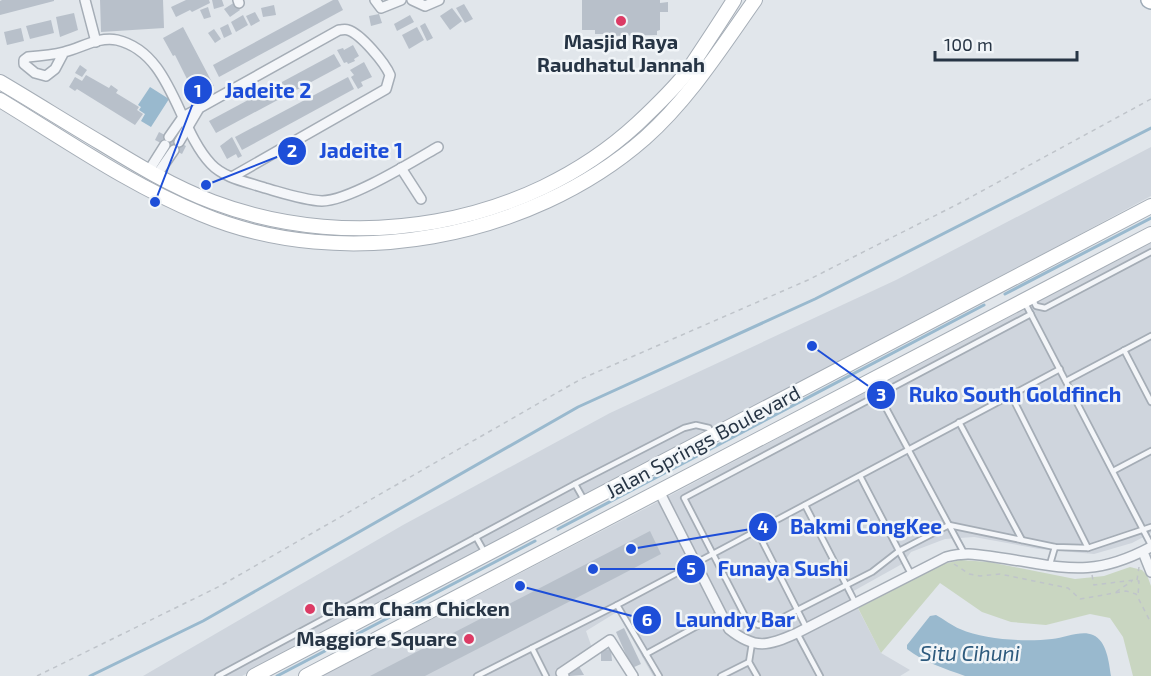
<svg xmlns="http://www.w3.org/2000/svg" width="1151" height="676" font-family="'Exo 2',sans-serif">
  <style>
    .built { fill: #cfd5dd }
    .green { fill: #c9d6c1 }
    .water { fill: #99b9ce }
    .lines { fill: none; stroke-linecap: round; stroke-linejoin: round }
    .stream { stroke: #99b9ce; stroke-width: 3 }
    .building { fill: #b8c0ca }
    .lane-casing { stroke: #a5adb6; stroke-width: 8 }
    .street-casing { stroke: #a5adb6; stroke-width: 12 }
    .secondary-casing { stroke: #a5adb6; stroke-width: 16 }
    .primary-casing { stroke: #9facb8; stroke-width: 18 }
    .path { stroke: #bfc4ca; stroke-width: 1.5; stroke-dasharray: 4.5 4.5; stroke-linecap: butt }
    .lane { stroke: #f4f6f9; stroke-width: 4.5 }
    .street { stroke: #f4f6f9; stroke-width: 9 }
    .secondary { stroke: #fff; stroke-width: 14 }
    .primary { stroke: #fff; stroke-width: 15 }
    .poi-dot { fill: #dc3b65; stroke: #f1f5f8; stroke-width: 2 }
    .labels { text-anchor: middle; stroke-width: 5; stroke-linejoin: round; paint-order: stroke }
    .poi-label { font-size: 20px; font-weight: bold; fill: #273545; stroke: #f1f5f8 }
    .street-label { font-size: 20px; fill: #273545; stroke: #f1f5f8 }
    .water-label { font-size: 21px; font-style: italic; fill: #2d5a7d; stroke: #f1f5f8 }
    .leader { fill: none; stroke: #1d4ed8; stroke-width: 2 }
    .callout-dot { fill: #1d4ed8; stroke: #f1f5f8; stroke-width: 2 }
    .mark-label { font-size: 18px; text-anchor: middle; font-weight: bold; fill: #fff }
    .callout-label { font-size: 21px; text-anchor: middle; font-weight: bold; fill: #1d4ed8; stroke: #f1f5f8; stroke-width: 5; stroke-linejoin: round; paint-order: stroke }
  </style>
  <rect width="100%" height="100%" fill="#e1e6eb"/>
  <g class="built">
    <path d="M1151,147V196L622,480L242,676H143L403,525L610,413L896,280Z"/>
    <path d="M1151,241V533L1132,543L1094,554L1039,549L974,537L945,539L911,552L902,564L850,593L881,653L910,670L900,676H653L617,612L586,631L592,648L555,670L558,676H322L650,506Z"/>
  </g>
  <path class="green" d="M961,560L989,562L1075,579L1104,576L1130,567L1142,570L1147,575L1151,586V676H1133L1123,637L1110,618L1090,614L1046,625L1011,622L982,612L940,583L881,653L858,608L943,564Z"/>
  <g class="water">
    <path d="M150,87L169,99L151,127L141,121L145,114L139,110L141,107L138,105Z"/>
    <path d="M936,615C944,619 952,626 960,629C985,640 1026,642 1052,639C1065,638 1081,630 1093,635C1107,641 1109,663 1111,676H965C946,669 923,662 907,649V645L930,616Z"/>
  </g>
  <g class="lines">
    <g class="stream">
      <path d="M1005,294L1151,218"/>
      <path d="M558,529L984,305"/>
      <path d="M90,676L203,621L578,407L815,299L1151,128"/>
      <path d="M277,676L535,541"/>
    </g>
  </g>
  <g class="building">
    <path d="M2,0H54V1L0,15V1Z"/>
    <path d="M100,0H163L164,28L101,32Z"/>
    <path d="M186,0H209L210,3L192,12L190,10L176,17L171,7Z"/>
    <path d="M212,0H222L224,6L214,9Z"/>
    <path d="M333,0H338L343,10L219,77L213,65Z"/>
    <path d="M582,0H660V3L668,2V12H660V30L657,31V35L608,36V34H595V30H582Z"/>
    <path d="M235,2L240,10L230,17L224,9Z"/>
    <path d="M464,4L473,19L465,23L456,8Z"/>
    <path d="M274,5L276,15L263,17L261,8Z"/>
    <path d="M208,7L211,17L204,19L200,10Z"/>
    <path d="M452,8L462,21L450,30L440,16Z"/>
    <path d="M255,12L260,21L251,26L246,16Z"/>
    <path d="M74,13L78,30L60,37L56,17Z"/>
    <path d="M379,14L382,23L371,26L369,16Z"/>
    <path d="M243,15L248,25L236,32L231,22Z"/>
    <path d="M410,15L414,22L397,31L394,24Z"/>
    <path d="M51,20L54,33L30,39L26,26Z"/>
    <path d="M425,23L433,38L427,41L420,26Z"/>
    <path d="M228,24L232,34L224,38L220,28Z"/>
    <path d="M183,27L214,86L195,95L175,55L173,56L163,38Z"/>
    <path d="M417,27L424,40L409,49L402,35Z"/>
    <path d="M21,28L24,41L7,45L4,32Z"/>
    <path d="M214,29L221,39L215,43L208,33Z"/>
    <path d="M353,45L359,56L354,59L355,61L348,64L347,62L344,63L337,50L343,48L344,50Z"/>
    <path d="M334,54L341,66L216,133L209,121Z"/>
    <path d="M364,62L372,77L361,82L363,86L358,89L351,77L354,75L350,70Z"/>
    <path d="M80,65L87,70L82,77L75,73Z"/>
    <path d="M86,75L109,88L111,85L118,90L116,93L139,107L137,110L143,114L135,125L77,89L75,91L69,87L75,77L82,81Z"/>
    <path d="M348,77L354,89L242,150L235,137Z"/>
    <path d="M159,132L186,146L182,154L155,140Z"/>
    <path d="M232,137L242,156L238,158L236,154L227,159L220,146Z"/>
    <path d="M650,531L661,554L617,577L425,676H370Z"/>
    <path d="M624,628L641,664L632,668L616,632Z"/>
    <path d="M611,649L612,661H601V650Z"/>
    <path d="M577,663L584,675L570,676L566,670Z"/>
  </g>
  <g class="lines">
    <defs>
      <g id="lane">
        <path d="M1032,298L1036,306L1045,308L1151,252"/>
        <path d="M1025,303L1151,545"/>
        <path d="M1031,314L684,498L745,616L758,625L770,624L872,572L899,551L949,525L1055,547L1088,548L1151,527"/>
        <path d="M1124,350L1151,402"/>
        <path d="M1066,381L1151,336"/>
        <path d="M872,382L964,553"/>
        <path d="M1011,395L1088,548"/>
        <path d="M959,422L1022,540"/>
        <path d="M1113,471L1151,451"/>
        <path d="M860,476L911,574"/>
        <path d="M575,484L584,500"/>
        <path d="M805,505L855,602"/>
        <path d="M757,531L806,627"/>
        <path d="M476,537L485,553"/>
        <path d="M1050,564L1055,547"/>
        <path d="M797,633L820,676"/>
        <path d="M752,643L749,662L757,676"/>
        <path d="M532,648L546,676"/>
        <path d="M646,654L721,613"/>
        <path d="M218,676L575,484L684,428L696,425L709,428L711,433"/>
        <path d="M477,676L617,605"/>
        <path d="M659,676L617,605L1060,369"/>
        <path d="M721,676L749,662"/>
      </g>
      <g id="street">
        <path d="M85,0L96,42"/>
        <path d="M238,0L239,3"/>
        <path d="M375,0L381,8L401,0"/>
        <path d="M412,0L425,6L439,0"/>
        <path d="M64,52L55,69L46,76L35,73L24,64V60L28,57C40,56 52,55 64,52C81,48 99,36 117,40C172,53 177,128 211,164C224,178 247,182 265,188C283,193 303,200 322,201C349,201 412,162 438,147"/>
        <path d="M169,137L183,117L339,30C342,30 345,29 348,30C361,34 385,63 390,75L386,89L232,177"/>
        <path d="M179,142L198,110"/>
        <path d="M401,168L421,199"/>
        <path d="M148,172L165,145"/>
        <path d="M156,176L174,150"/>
        <path d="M659,491L729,629C755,650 768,646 797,633L946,557C968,551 979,555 1001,558C1064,567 1091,579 1151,547"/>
        <path d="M1143,552L1151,572"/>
        <path d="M564,676L561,673L610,640L633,676"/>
      </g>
      <g id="secondary">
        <path d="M0,82C34,102 67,123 101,143C137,165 173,187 213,202C354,255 525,227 637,124C654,108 673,90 687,72C703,48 719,24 734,0"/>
        <path d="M0,100C66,140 130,185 201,214C343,274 530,239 645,138C689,99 721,48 755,0"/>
        <path d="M254,676L1151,206"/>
        <path d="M306,676L1151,234"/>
      </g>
      <path id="primary" d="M1149,0L1151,1"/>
    </defs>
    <use href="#lane" class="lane-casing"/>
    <use href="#street" class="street-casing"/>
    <use href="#secondary" class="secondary-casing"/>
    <use href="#primary" class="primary-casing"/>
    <g class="path">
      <path d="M954,564L969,574L980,576L1000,574L1068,588L1080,599L1126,591L1136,594L1151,623"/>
      <path d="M1092,575L1094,585L1134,580L1139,581L1138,596"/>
      <path d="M1137,580L1139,567"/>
      <path d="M1116,592L1132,581"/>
      <path d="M37,676L220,586L581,379L808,280L958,204L1151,99"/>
    </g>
    <use href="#lane" class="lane"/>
    <use href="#street" class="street"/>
    <use href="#secondary" class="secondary"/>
    <use href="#primary" class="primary"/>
  </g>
  <g class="poi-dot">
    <circle cx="621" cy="21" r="6"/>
    <circle cx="310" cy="609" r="6"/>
    <circle cx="469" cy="639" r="6"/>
  </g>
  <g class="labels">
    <g class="poi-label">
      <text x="621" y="49">Masjid Raya<tspan x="621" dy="23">Raudhatul Jannah</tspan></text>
      <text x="322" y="616" text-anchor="start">Cham Cham Chicken</text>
      <text x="457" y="646" text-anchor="end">Maggiore Square</text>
    </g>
    <g class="street-label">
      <text transform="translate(703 442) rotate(-28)" y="7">Jalan Springs Boulevard</text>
    </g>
    <g class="water-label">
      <text x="970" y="661">Situ Cihuni</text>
    </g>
  </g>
  <path class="leader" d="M155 202L198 90M206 185L292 151M812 346L881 395M631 549L763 527M593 569L691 569M520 586L647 620"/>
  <g class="callout-dot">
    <circle cx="155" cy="202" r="6"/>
    <circle cx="206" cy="185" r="6"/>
    <circle cx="812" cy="346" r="6"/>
    <circle cx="631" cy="549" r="6"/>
    <circle cx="593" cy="569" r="6"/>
    <circle cx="520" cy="586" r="6"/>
    <circle cx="198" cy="90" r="15"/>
    <circle cx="292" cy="151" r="15"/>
    <circle cx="881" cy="395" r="15"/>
    <circle cx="763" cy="527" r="15"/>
    <circle cx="691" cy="569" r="15"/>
    <circle cx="647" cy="620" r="15"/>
  </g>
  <g class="mark-label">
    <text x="198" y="97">1</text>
    <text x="292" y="157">2</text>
    <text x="881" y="401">3</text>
    <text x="763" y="533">4</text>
    <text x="691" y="575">5</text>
    <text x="647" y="626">6</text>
  </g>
  <g class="callout-label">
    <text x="268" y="98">Jadeite 2</text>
    <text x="361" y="158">Jadeite 1</text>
    <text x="1015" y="402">Ruko South Goldfinch</text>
    <text x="866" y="534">Bakmi CongKee</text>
    <text x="783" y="576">Funaya Sushi</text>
    <text x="735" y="627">Laundry Bar</text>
  </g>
  <path d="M935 51v9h142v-9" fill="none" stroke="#273545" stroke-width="3"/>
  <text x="944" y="51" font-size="18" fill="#273545" stroke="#f1f5f8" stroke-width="4.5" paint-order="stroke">100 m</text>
</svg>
